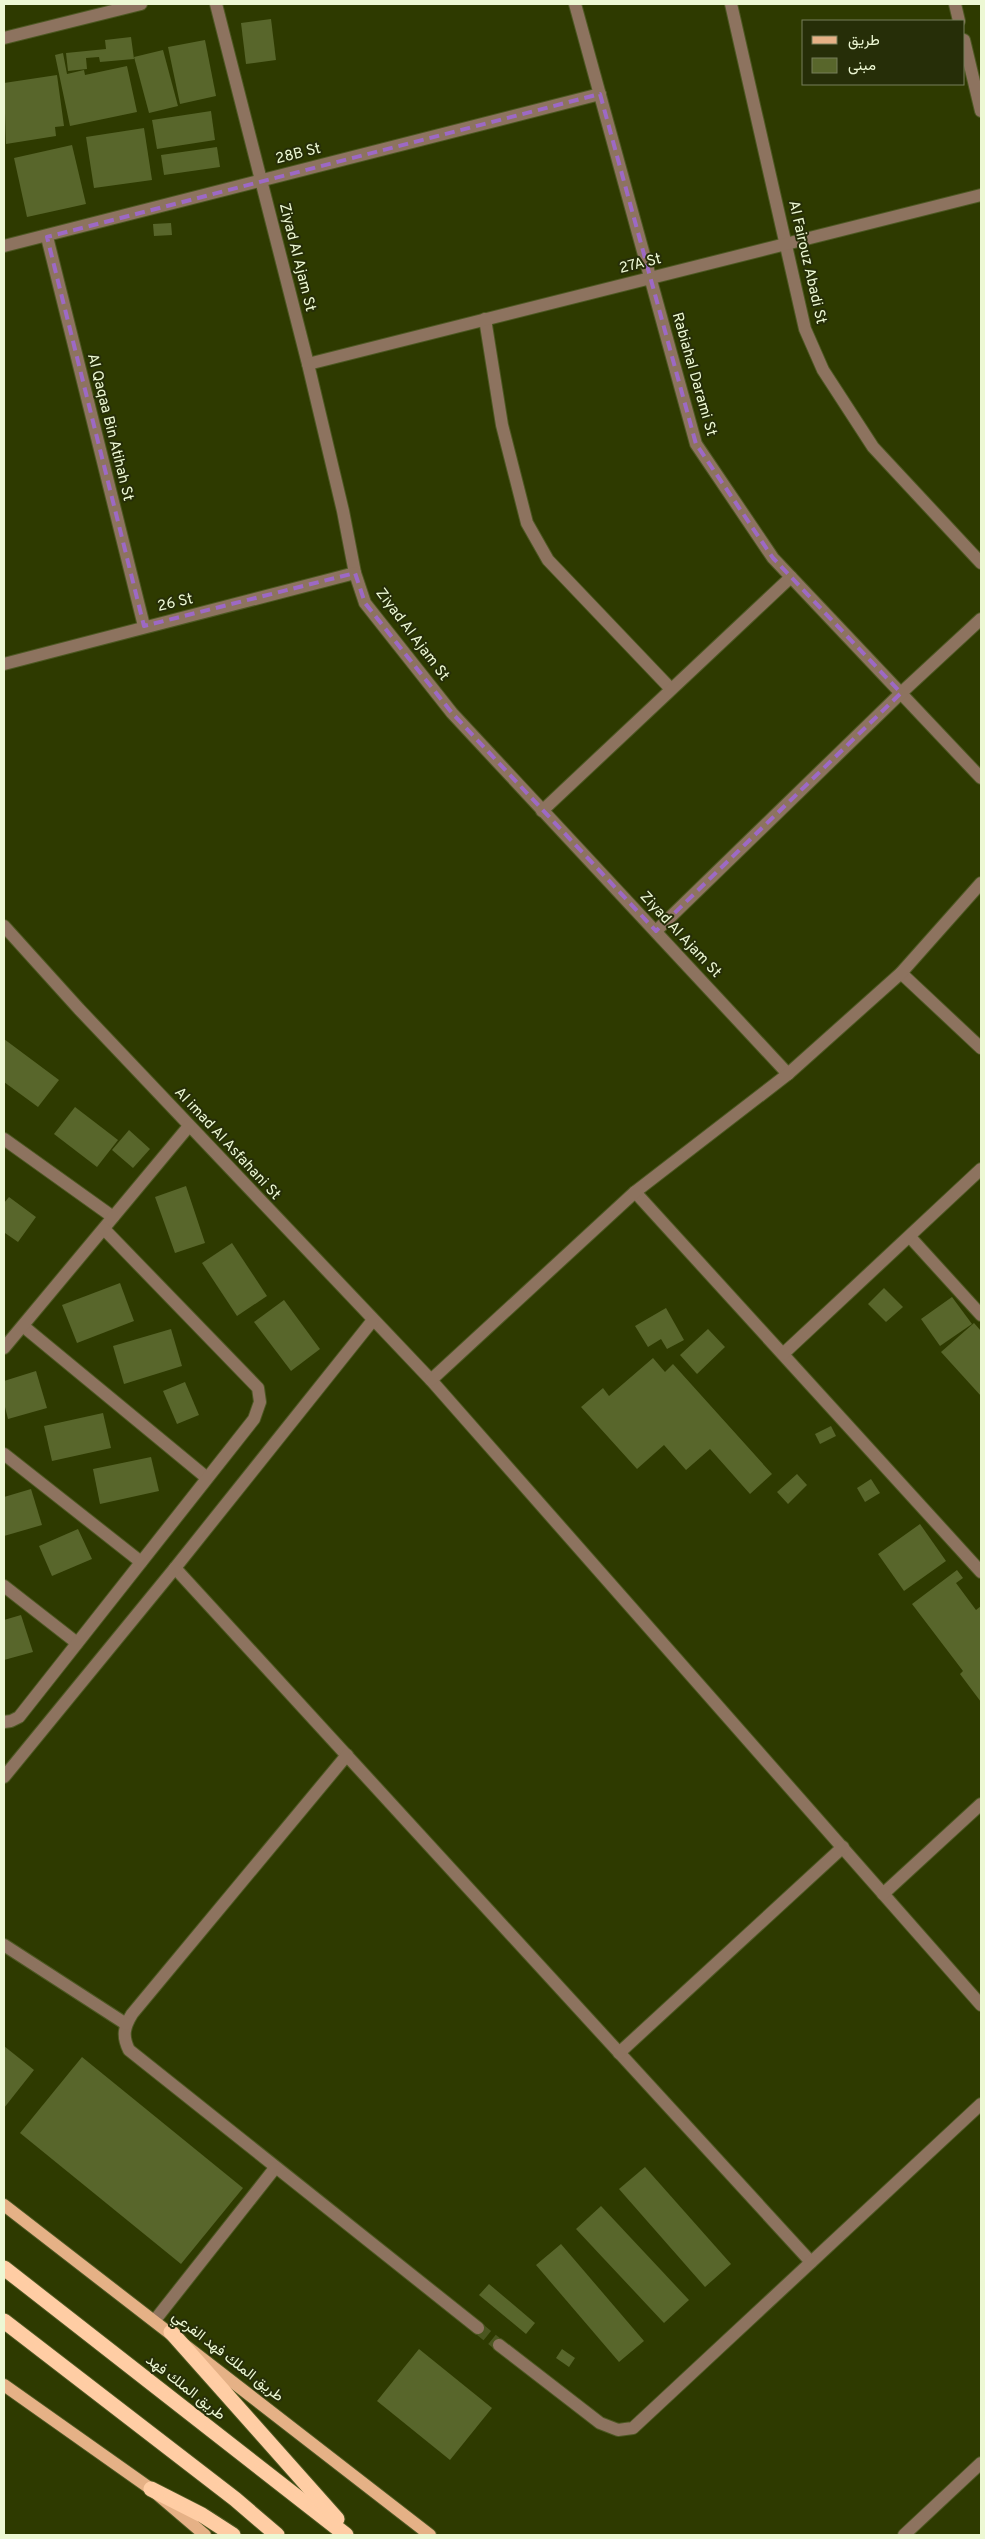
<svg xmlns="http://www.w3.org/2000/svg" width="985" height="2539" font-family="Overpass,Vazirmatn,sans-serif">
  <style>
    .building { fill: #58662b }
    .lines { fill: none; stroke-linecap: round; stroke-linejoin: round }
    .minor-tunnel { stroke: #4b5620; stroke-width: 12; stroke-dasharray: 12 6; stroke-linecap: butt }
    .minor-casing { stroke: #4d5822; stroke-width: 14 }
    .major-casing { stroke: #4d5822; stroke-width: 14 }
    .highway-casing { stroke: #4d5822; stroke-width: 17 }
    .minor { stroke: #8d735f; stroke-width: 12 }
    .major { stroke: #e5b186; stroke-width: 12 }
    .highway { stroke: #ffcda4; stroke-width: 15 }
    .marked { fill: none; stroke: #9d69c5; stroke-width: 4; stroke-dasharray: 10 6; stroke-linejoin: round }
    .labels { text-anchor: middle; stroke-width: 4; stroke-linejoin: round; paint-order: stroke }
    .street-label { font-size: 15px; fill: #edf8d4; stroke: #262e08 }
  </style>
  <rect width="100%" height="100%" fill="#2e3a00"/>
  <g class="building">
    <path d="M271,19L276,60L246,64L241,23Z"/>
    <path d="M131,37L134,59L100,62L99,57L86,58L87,69L68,71L66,53L106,49L105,40Z"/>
    <path d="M205,40L216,96L180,104L168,47Z"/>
    <path d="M163,50L178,106L149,113L134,57Z"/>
    <path d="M63,53L67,74L84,70L85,75L127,66L137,112L70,126L55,55Z"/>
    <path d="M57,75L64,126L55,127L56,136L6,144L4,83Z"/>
    <path d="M211,111L215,140L157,149L152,120Z"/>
    <path d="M144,128L152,180L94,188L86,137Z"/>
    <path d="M72,145L86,204L27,217L14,158Z"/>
    <path d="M217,147L220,167L164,175L161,155Z"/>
    <path d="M171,223L172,235L154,236L153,224Z"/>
    <path d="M4,1039L59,1080L38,1107L4,1082Z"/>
    <path d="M75,1107L118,1140L97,1167L54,1134Z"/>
    <path d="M129,1130L150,1149L133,1168L112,1150Z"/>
    <path d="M186,1186L205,1243L175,1253L155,1197Z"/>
    <path d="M9,1197L36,1217L18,1242L5,1233L4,1235V1203Z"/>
    <path d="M232,1243L267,1296L237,1316L202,1263Z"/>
    <path d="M120,1283L134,1321L77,1343L62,1305Z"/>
    <path d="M884,1288L903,1307L886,1322L868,1304Z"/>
    <path d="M952,1297L972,1324L940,1346L921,1319Z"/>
    <path d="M284,1300L320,1349L291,1371L254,1322Z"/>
    <path d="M666,1308L684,1340L667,1349L661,1339L648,1347L635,1326Z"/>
    <path d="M974,1323L981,1331V1396L941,1352Z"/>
    <path d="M171,1329L182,1366L124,1384L113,1346Z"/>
    <path d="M708,1329L725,1347L697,1374L680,1355Z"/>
    <path d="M653,1358L665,1372L673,1364L772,1474L750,1494L710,1449L686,1470L664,1445L637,1469L581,1407L603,1388L609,1396Z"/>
    <path d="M36,1371L47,1408L8,1419L4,1403V1381Z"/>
    <path d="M185,1382L199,1415L177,1424L163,1391Z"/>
    <path d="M103,1413L111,1448L52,1461L44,1426Z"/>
    <path d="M831,1426L836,1436L820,1444L815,1434Z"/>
    <path d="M151,1457L159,1491L100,1504L93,1469Z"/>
    <path d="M797,1474L807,1485L788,1504L777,1492Z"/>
    <path d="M871,1479L880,1493L865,1502L857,1488Z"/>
    <path d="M31,1489L42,1525L4,1536V1497Z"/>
    <path d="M920,1524L946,1561L904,1591L878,1554Z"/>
    <path d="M78,1529L92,1559L52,1576L39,1546Z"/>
    <path d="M957,1570L963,1578L956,1583L976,1610L981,1606V1702L960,1674L963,1671L912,1604Z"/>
    <path d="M21,1615L33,1652L4,1660V1620Z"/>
    <path d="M4,2046L34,2070L4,2108Z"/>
    <path d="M82,2057L243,2188L181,2264L20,2133Z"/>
    <path d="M645,2167L731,2264L705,2287L619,2189Z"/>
    <path d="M601,2206L689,2300L664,2323L576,2229Z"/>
    <path d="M561,2244L644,2341L619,2362L536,2265Z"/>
    <path d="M489,2284L535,2323L526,2334L479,2295Z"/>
    <path d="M419,2349L492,2408L450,2460L377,2401Z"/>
    <path d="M562,2349L575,2358L569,2367L556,2358Z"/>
  </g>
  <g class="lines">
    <path class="minor-tunnel" d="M478,2328L499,2345"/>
    <defs>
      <g id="minor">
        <path d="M216,4L308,364L343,511L355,573L365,603L452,713L788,1074"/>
        <path d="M575,4L696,444L773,558L981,778"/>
        <path d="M731,4L805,329L823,370L873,447L981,563"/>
        <path d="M955,4L959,21"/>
        <path d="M4,38L141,4"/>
        <path d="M964,40L981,111"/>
        <path d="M47,237L144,626"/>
        <path d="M4,246L600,94"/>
        <path d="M485,319L502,425L527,523L548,560L671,689"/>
        <path d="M308,364L981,195"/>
        <path d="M4,664L355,573"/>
        <path d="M542,811L791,577"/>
        <path d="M4,926L79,1009L431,1380L981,2005"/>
        <path d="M656,931L901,693L981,619"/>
        <path d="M901,973L981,1048"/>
        <path d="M4,1139L113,1217"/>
        <path d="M635,1192L981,1572"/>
        <path d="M910,1237L981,1315"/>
        <path d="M23,1326L207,1478"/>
        <path d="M4,1348L189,1126"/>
        <path d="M783,1354L981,1169"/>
        <path d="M431,1380L635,1192L788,1074L901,973L981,883"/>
        <path d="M4,1454L141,1562"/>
        <path d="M175,1568L811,2262"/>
        <path d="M4,1586L77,1643"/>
        <path d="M4,1722L11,1721L19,1717L254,1419L260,1402L258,1388L104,1229"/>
        <path d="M347,1755L132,2014C124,2027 122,2036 129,2050L478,2328"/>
        <path d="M4,1777L175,1568L373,1320"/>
        <path d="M883,1894L981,1804"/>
        <path d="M4,1945L126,2024"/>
        <path d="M619,2053L843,1847"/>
        <path d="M155,2320L275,2168"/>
        <path d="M499,2345L600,2423L618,2430L633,2428L981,2104"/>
        <path d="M904,2535L981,2463"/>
      </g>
      <g id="major">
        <path d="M4,2205L430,2535"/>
        <path d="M4,2385L151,2489L205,2535"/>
      </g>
      <g id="highway">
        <path d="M4,2268L346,2535"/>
        <path d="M4,2321L235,2499L277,2535"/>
        <path d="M171,2332L337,2519"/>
        <path d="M151,2489L202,2515L233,2535"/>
      </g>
    </defs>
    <use href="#minor" class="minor-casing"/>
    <use href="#major" class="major-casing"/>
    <use href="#highway" class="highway-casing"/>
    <use href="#minor" class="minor"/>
    <use href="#major" class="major"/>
    <use href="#highway" class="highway"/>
  </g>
  <path class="marked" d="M600,94L696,444L773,558L901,693L656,931L452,713L365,603L355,573L144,626L47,237Z"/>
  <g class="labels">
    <g class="street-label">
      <text transform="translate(298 153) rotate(-14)" y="5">28B St</text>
      <text transform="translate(298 257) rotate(76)" y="5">Ziyad Al Ajam St</text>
      <text transform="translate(808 262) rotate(77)" y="5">Al Fairouz Abadi St</text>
      <text transform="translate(640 263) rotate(-14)" y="5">27A St</text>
      <text transform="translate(695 374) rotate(74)" y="5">Rabiahal Darami St</text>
      <text transform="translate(111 427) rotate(76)" y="5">Al Qaqaa Bin Atihah St</text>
      <text transform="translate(175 602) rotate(-13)" y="5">26 St</text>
      <text transform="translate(413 634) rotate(53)" y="5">Ziyad Al Ajam St</text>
      <text transform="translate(681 934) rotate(47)" y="5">Ziyad Al Ajam St</text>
      <text transform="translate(228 1143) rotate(47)" y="5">Al imad Al Asfahani St</text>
      <text transform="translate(228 2356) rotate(38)" y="5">طريق الملك فهد الفرعي</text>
      <text transform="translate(186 2387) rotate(38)" y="5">طريق الملك فهد</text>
    </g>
  </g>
  <rect width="985" height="2539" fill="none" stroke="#edf8d4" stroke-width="10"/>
  <rect x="802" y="20" width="162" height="65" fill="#262e08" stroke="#767f5a"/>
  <rect x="812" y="36" width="25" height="8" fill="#e5b186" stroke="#767f5a"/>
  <text x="848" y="45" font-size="15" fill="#edf8d4">طريق</text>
  <rect x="812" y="58" width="25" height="15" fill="#58662b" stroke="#767f5a"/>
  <text x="848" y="70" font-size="15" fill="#edf8d4">مبنى</text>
</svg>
